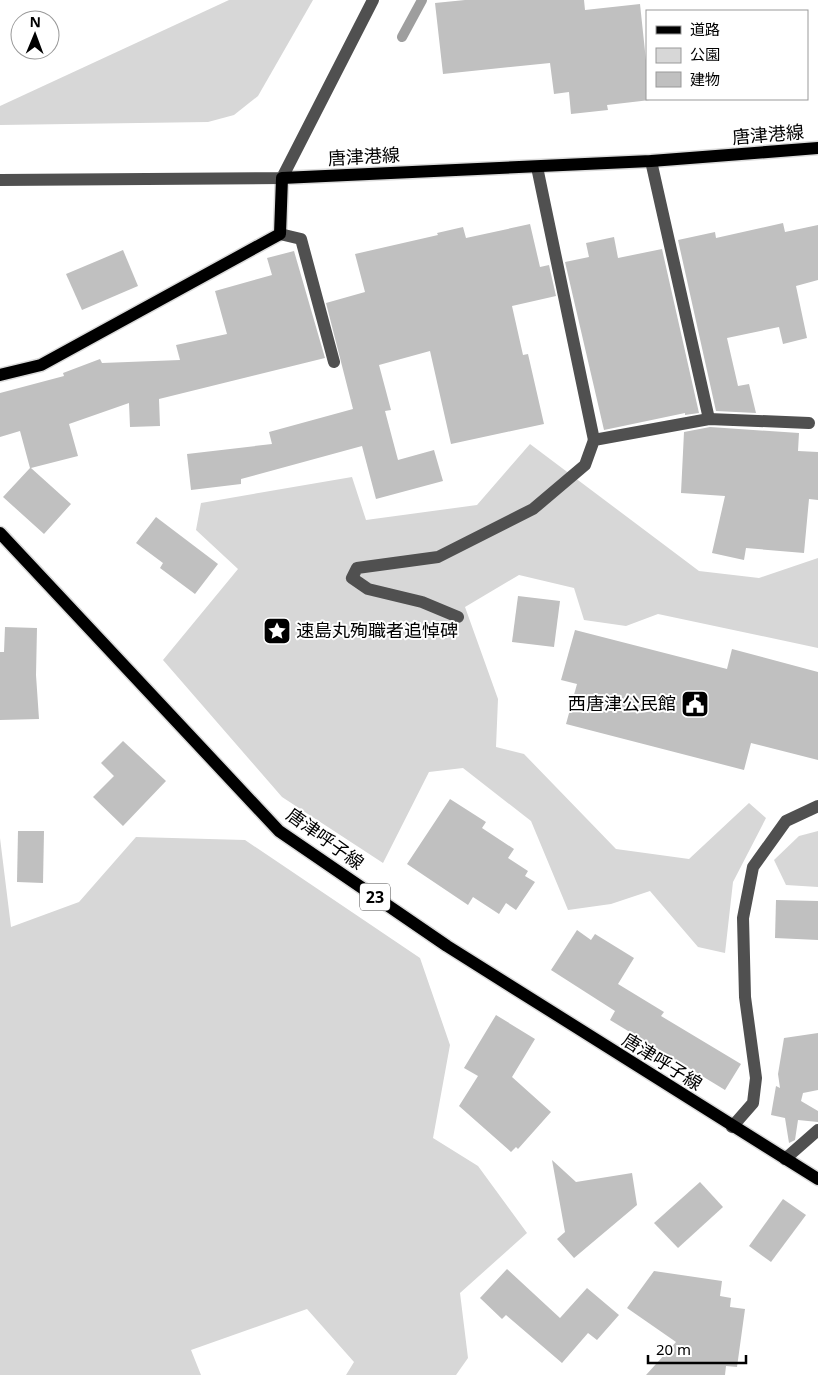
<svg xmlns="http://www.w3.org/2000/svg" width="818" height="1375" font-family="'Noto Sans','Noto Sans JP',sans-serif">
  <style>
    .green { fill: #d7d7d7 }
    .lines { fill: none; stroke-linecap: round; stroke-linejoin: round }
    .stream { stroke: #9e9e9e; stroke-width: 10 }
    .building { fill: #c0c0c0 }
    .major-casing { stroke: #dbdbdb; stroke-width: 15 }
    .minor { stroke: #505050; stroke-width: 12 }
    .major { stroke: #000; stroke-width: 12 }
    .labels { text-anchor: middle; stroke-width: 4; stroke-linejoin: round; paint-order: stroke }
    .shield { fill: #fff; stroke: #4c4c4c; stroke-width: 1 }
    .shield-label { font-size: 16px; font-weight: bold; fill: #000 }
    .street-label { font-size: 18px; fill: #000; stroke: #fff }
    .poi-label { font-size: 18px; fill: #000; stroke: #fff; text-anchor: start }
  </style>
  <rect width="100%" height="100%" fill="#fff"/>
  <g class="green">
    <path d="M229,0H313L258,96L234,115L208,122L0,125V106Z"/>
    <path d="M530,444L699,571L759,578L818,558V648L658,614L626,626L584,620L574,588L519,575L465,607L498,699L496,747L524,754L616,849L689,859L749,803L766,818L733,882L725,953L698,947L650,891L611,904L568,910L531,821L463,768L429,772L383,863L282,797L163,660L238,569L196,530L201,503L352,477L366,520L477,505Z"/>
    <path d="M818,831V887L786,885L774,860L799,836Z"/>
    <path d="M136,837L245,840L420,958L450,1045L433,1138L478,1166L527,1233L460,1293L468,1358L456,1375H346L354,1362L307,1309L191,1350L201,1375H0V838L11,927L79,902Z"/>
  </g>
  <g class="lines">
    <path class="stream" d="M402,37L422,0"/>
  </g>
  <g class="building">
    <path d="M465,0H584L585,10L640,4L647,70V99L650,100L607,105L608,110L571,114L569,92L554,94L550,63L443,74L435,3Z"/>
    <path d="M783,223L785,232L818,225V280L796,286L807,338L783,344L779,327L727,338L738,386L749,384L756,413L716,411L678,240L715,232L716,238Z"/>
    <path d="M530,224L540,267L549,265L556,296L512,306L523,355L528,354L544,424L451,444L430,351L379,365L391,410L385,411L398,460L434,450L443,481L376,499L362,446L241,479V484L191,490L187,454L272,444L269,432L353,409L326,303L365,292L355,254L438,235L437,233L463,227L466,238Z"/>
    <path d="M614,237L618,258L662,249L699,413L685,415V413L604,430L565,262L589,257L586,243Z"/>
    <path d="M123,250L138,286L82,310L66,274Z"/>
    <path d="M294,251L325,358L159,399L160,426L130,427L129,403L69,424L78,456L31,468L71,504L44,534L3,497L30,468L20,431L0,437V393L64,376L63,373L100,359L102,363L180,360L176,345L227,334L215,291L272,275L267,258Z"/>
    <path d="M710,427L799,433L798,451L818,452V500L809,499L804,553L746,548L744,560L712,553L725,496L681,493L684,432Z"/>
    <path d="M156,517L218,564L195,594L160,568L163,563L136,543Z"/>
    <path d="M518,596L560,601L554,647L512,642Z"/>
    <path d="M5,627L37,628L36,675L39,719L0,720V652H4Z"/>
    <path d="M575,630L727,669L732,649L818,672V760L751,743L744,770L566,724L577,684L561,680Z"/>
    <path d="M123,741L166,781L123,826L93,797L114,776L101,763Z"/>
    <path d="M450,799L486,822L482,828L514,849L508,858L528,871L525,876L535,882L516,910L506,903L499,914L473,897L468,905L407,864Z"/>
    <path d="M18,831H44L43,883L17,882Z"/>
    <path d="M776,900L818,901V940L775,938Z"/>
    <path d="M577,930L591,940L595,934L634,958L618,984L664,1012L661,1016L741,1064L725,1090L610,1020L615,1011L551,970Z"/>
    <path d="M496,1015L535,1039L512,1077L551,1112L518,1149L516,1147L511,1152L459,1106L478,1076L464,1068Z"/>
    <path d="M818,1033V1090L803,1093L801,1101L818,1111V1122L798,1120L795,1140L789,1143L785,1118L771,1115L776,1086L780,1088L778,1074L784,1038Z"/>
    <path d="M552,1160L576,1182L632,1173L637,1205L574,1258L557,1239L565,1232Z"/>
    <path d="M700,1182L723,1207L678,1248L654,1223Z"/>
    <path d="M783,1199L806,1215L771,1262L749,1246Z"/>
    <path d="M507,1269L560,1318L587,1288L619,1315L597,1340L588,1333L562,1363L506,1315L502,1319L480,1298Z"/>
    <path d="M654,1271L722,1281L720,1296L731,1298L730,1307L745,1309L737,1367L726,1366L725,1375H646L676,1342L627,1308Z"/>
  </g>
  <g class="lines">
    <defs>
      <g id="major">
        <path d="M0,375L41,365L280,234L282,178L651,161L818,148"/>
        <path d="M0,533L279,831L447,946L818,1179"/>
      </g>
    </defs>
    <use href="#major" class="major-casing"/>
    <g class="minor">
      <path d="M651,161L709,419"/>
      <path d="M537,167L594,440"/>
      <path d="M0,180L282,178L373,0"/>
      <path d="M280,234L301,239L334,362"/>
      <path d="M458,617L422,602L368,589L352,578L357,568L438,557L533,509L585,465L594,440L709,419L809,423"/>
      <path d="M732,1127L753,1103L756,1078L745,997L743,918L753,867L786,821L818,806"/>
      <path d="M785,1159L818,1130"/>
    </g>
    <use href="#major" class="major"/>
  </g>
  <defs>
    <symbol id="sight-square" viewBox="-11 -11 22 22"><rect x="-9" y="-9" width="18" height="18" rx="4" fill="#000" stroke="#fff"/><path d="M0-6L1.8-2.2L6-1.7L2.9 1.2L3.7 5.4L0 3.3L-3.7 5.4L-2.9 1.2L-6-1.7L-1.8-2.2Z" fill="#fff"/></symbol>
    <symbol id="civic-square" viewBox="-11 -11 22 22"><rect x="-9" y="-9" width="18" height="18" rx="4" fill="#000" stroke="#fff"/><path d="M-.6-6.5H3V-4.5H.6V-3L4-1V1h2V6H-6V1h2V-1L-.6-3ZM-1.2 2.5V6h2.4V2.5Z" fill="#fff"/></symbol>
  </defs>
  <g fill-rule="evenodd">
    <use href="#sight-square" x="261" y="615" width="32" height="32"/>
    <use href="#civic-square" x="679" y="688" width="32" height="32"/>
  </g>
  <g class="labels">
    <rect class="shield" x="360" y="883.5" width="30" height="27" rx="4"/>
    <g class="shield-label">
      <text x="375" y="903">23</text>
    </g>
    <g class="street-label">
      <text transform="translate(768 135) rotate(-5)" y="6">唐津港線</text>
      <text transform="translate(364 157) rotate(-3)" y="6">唐津港線</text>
      <text transform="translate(325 839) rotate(36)" y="6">唐津呼子線</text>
      <text transform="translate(662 1062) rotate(32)" y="6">唐津呼子線</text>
    </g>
    <g class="poi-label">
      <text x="296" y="637">速島丸殉職者追悼碑</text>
      <text x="676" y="710" text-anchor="end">西唐津公民館</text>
    </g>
  </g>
  <rect x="646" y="10" width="162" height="90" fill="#ffffff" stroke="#999999"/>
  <rect x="656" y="26" width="25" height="8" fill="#000000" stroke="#999999"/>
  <text x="690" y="35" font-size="15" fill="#000000">道路</text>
  <rect x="656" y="48" width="25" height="15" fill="#d7d7d7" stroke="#999999"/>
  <text x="690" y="60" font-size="15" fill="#000000">公園</text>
  <rect x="656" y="72" width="25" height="15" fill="#c0c0c0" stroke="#999999"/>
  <text x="690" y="85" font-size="15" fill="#000000">建物</text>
  <g transform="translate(35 35) rotate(1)"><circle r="24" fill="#ffffff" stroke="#999999"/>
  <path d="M0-4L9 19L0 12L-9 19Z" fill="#000000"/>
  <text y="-8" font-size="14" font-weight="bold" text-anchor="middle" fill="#000000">N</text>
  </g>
  <path d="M648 1355v8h98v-8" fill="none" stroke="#000000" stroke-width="2.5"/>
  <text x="656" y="1355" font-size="15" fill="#000000" stroke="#ffffff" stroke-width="4" paint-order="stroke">20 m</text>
</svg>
